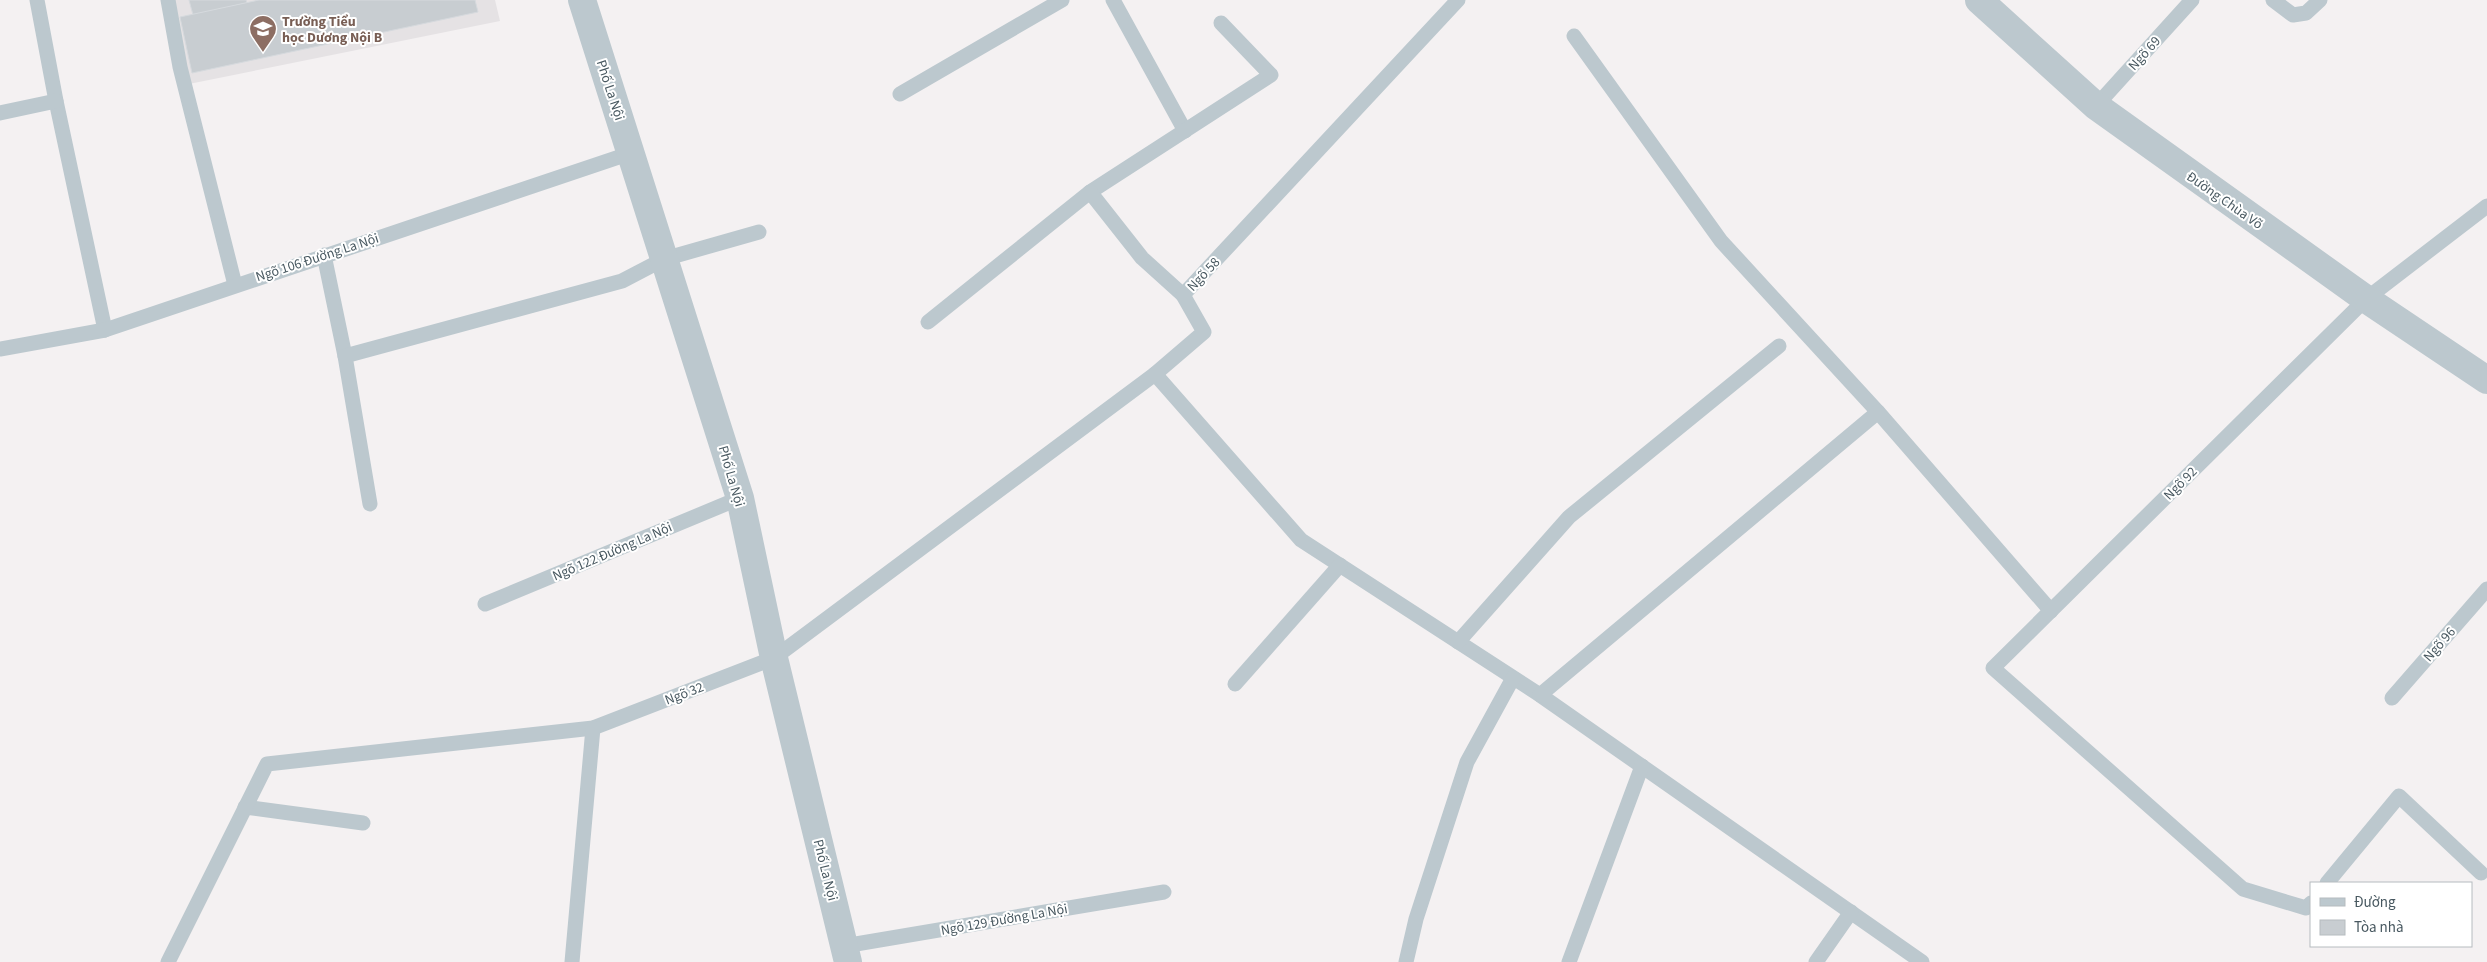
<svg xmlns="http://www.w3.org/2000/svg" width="2487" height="962" font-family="'Source Sans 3',sans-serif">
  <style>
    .education { fill: #e5e2e4 }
    .building { fill: #c8cdd1; stroke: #d5d9dd }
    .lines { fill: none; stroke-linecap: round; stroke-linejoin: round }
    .service { stroke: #bcc8ce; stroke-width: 15 }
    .minor { stroke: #bcc8ce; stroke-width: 28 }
    .labels { text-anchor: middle; stroke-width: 4; stroke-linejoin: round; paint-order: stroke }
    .education-label { font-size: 14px; font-weight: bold; fill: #785e54; stroke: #fff; text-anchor: start }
    .street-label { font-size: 14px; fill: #485860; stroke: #fff }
  </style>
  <rect width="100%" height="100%" fill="#f4f1f2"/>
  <path class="education" d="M172,0H495L500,21L189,84Z"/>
  <g class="building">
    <path d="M189,0H246L247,3L193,15Z"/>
    <path d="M259,0H475L478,12L192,73L180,17Z"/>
  </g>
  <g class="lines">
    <g class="service">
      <path d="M37,0L56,101L105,330"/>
      <path d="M168,0L180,67L235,285"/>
      <path d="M1113,0L1185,131"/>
      <path d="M2273,0L2293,15L2306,13L2320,0"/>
      <path d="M1574,36L1721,241L1878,412"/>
      <path d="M900,94L1062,0"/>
      <path d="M2096,106L2192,0"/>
      <path d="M0,113L56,101"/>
      <path d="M1090,192L1271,75L1221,23"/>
      <path d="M324,255L345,356"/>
      <path d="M928,322L1090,192L1142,258L1183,295L1458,0"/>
      <path d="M0,349L105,330L631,153"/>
      <path d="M1155,374L1301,540L1540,695L1922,962"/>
      <path d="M370,504L345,356L622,281L664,259L759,232"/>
      <path d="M485,604L740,498"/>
      <path d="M1458,642L1569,517L1779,346"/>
      <path d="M1235,684L1340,565"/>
      <path d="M1540,695L1878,412L2051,611"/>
      <path d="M2392,698L2487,589"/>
      <path d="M245,807L363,823"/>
      <path d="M2327,883L2399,796L2481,873"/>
      <path d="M2311,903L2306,908L2243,889L1993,668L2366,299L2487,206"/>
      <path d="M844,946L1164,892"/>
      <path d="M168,962L267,764L593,728L774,658L1155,374L1204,332L1183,295"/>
      <path d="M572,962L593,728"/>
      <path d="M1406,962L1416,919L1467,762L1513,678"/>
      <path d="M1569,962L1642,766"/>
      <path d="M1816,962L1851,912"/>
    </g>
    <g class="minor">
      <path d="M582,0L740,498L774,658L848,962"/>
      <path d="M1979,0L2096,106L2366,299L2487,380"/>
    </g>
  </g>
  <defs>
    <symbol id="school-pin" viewBox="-11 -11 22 30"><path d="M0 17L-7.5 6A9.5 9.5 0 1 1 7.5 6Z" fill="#8d6e63" stroke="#fff"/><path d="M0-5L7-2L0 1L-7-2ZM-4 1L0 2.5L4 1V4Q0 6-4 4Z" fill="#fff"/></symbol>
  </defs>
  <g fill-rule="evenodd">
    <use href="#school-pin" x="247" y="13" width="32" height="43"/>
  </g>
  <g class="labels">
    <g class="education-label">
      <text x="282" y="26">Trường Tiểu<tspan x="282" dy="16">học Dương Nội B</tspan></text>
    </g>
    <g class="street-label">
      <text transform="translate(2144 53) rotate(-48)" y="5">Ngõ 69</text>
      <text transform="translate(611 90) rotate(72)" y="5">Phố La Nội</text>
      <text transform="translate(2225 200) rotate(35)" y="5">Đường Chùa Võ</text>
      <text transform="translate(317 257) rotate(-18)" y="5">Ngõ 106 Đường La Nội</text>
      <text transform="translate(1203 274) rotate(-47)" y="5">Ngõ 58</text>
      <text transform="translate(732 476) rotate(74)" y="5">Phố La Nội</text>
      <text transform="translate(2180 483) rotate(-45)" y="5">Ngõ 92</text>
      <text transform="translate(612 551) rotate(-23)" y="5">Ngõ 122 Đường La Nội</text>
      <text transform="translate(2439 644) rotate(-49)" y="5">Ngõ 96</text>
      <text transform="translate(684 693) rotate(-21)" y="5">Ngõ 32</text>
      <text transform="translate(826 870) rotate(76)" y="5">Phố La Nội</text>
      <text transform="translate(1004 919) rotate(-10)" y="5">Ngõ 129 Đường La Nội</text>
    </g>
  </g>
  <rect x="2310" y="882" width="162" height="65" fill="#ffffff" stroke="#b6bcbf"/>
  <rect x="2320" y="898" width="25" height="8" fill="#bcc8ce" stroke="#b6bcbf"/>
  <text x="2354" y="907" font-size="15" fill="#485860">Đường</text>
  <rect x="2320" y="920" width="25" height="15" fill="#c8cdd1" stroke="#b6bcbf"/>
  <text x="2354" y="932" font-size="15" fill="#485860">Tòa nhà</text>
</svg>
